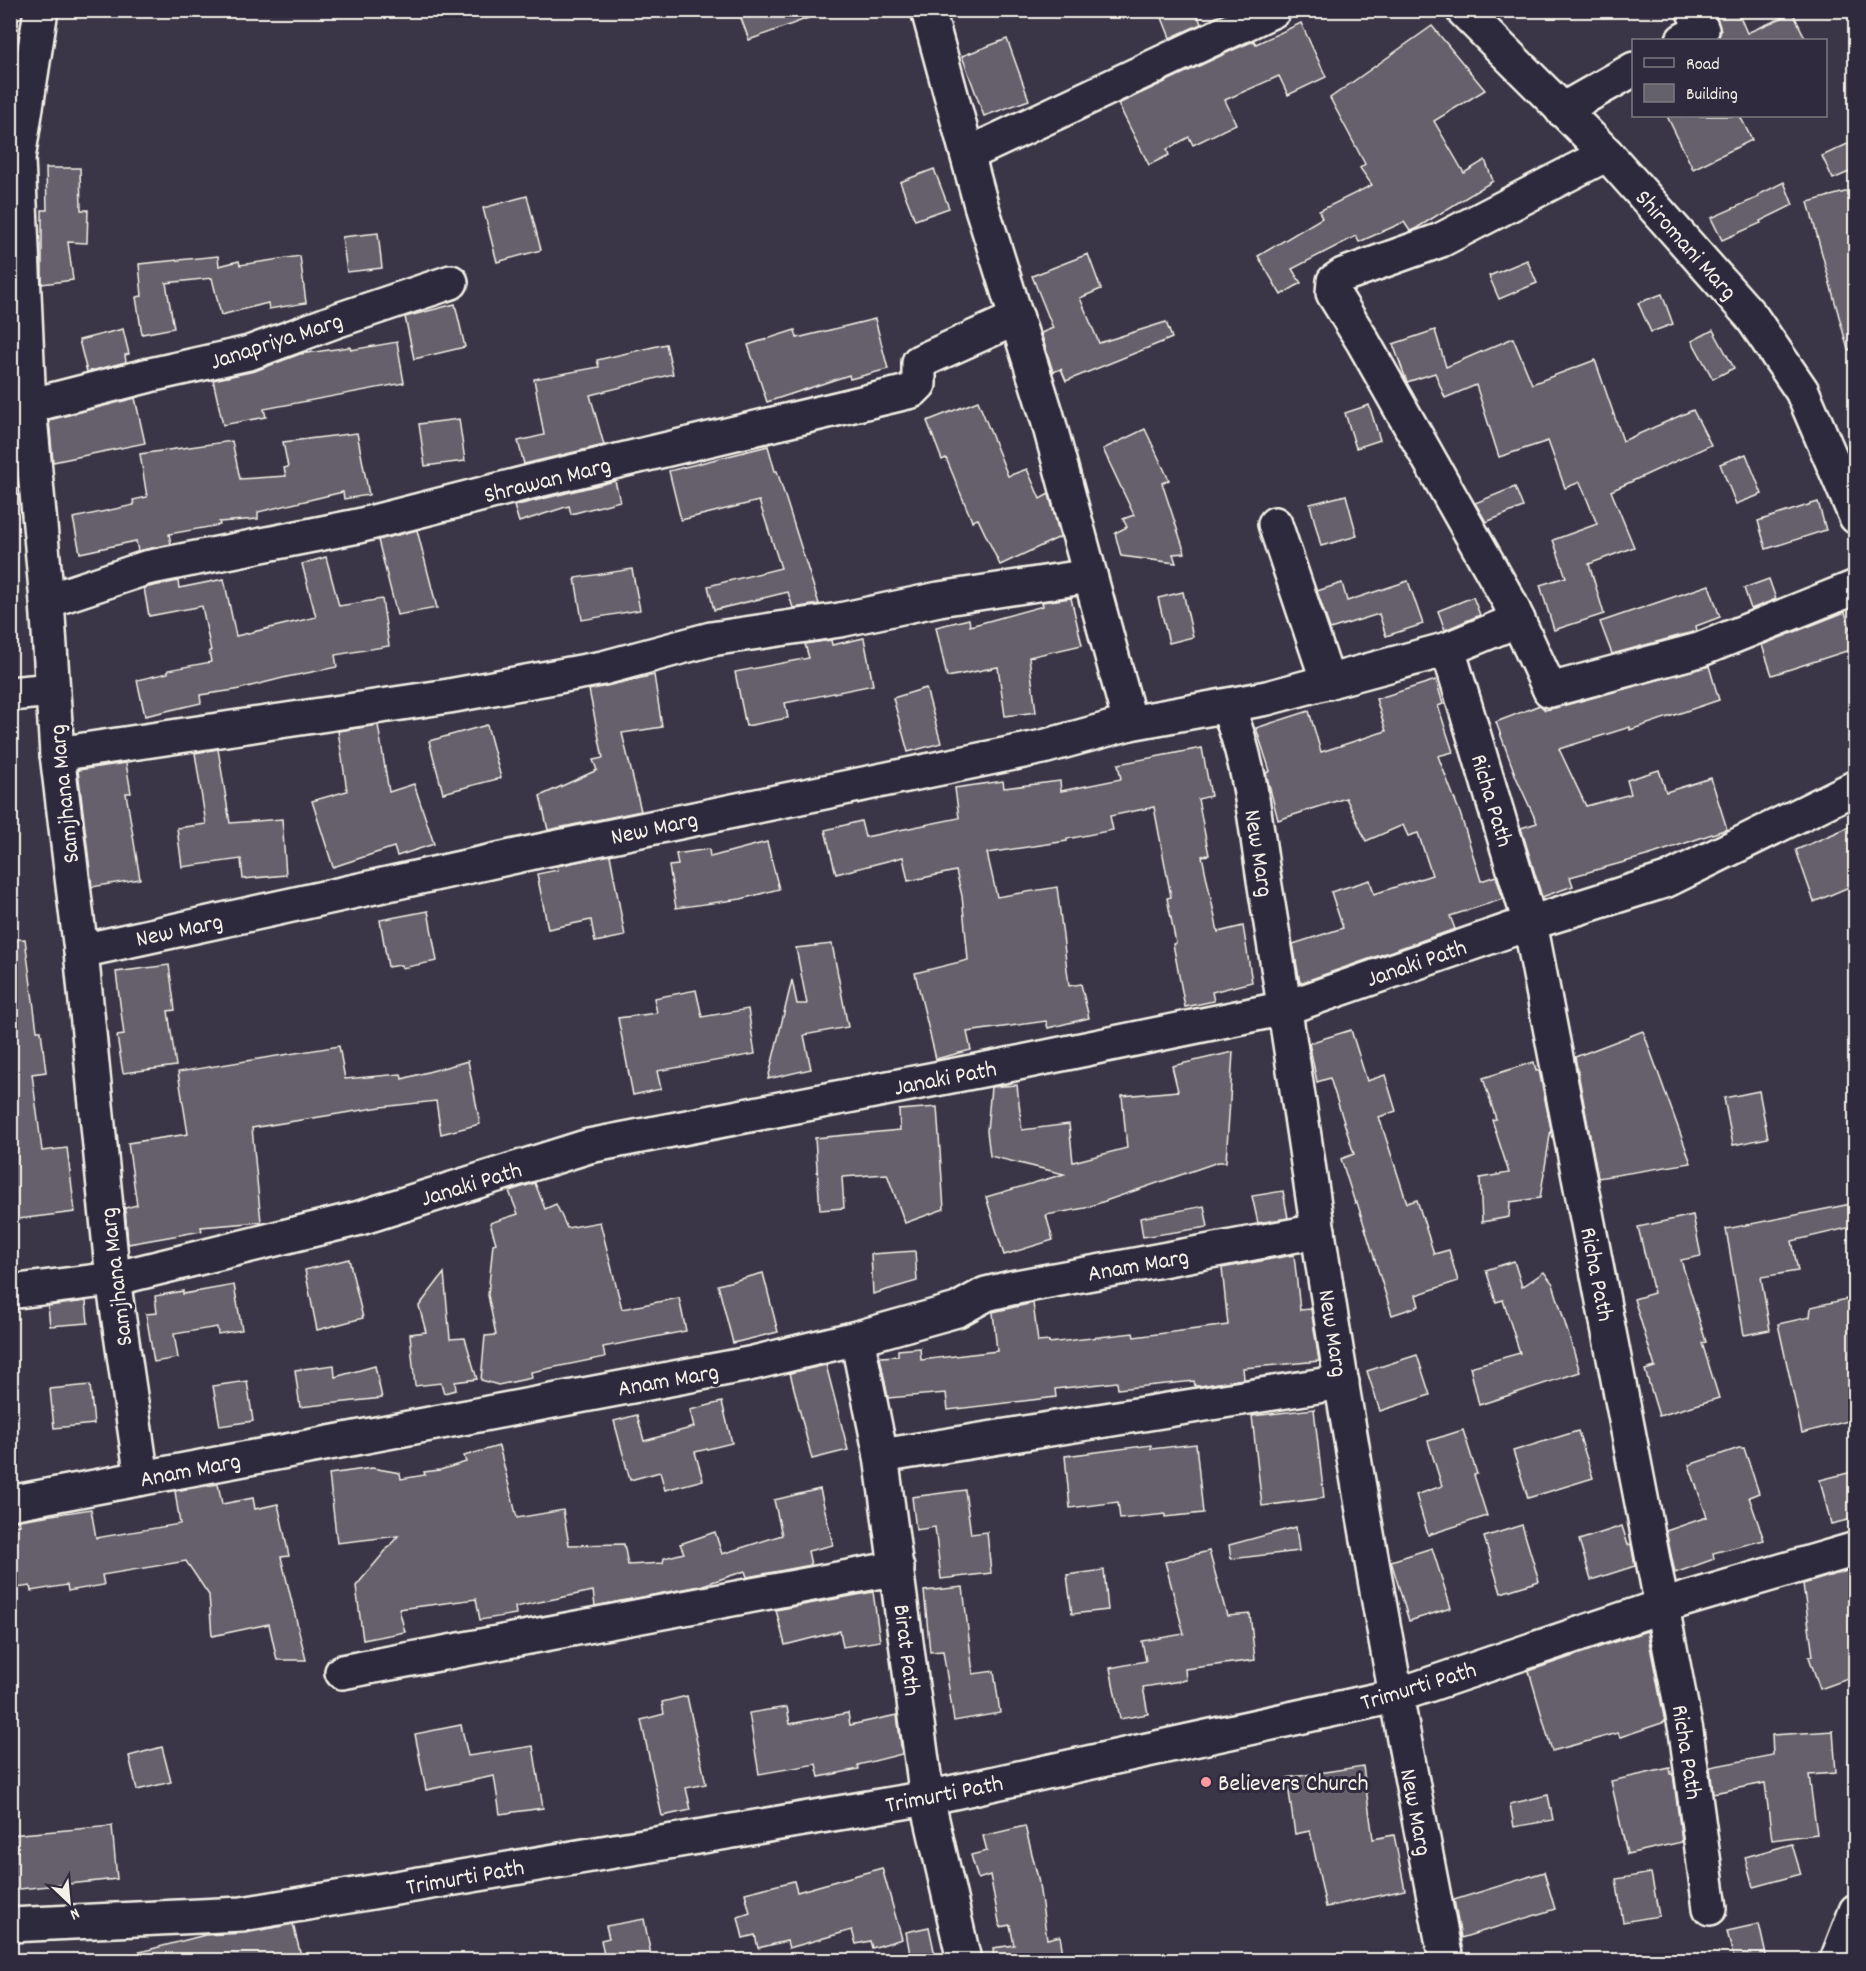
<svg xmlns="http://www.w3.org/2000/svg" width="1866" height="1971" font-family="Dekko,sans-serif">
  <style>
    .building { fill: #65616c; stroke: #f4f1e8; stroke-width: 1.5 }
    .lines { fill: none; stroke-linecap: round; stroke-linejoin: round }
    .minor-casing { stroke: #f4f1e8; stroke-width: 38 }
    .minor { stroke: #2f2a3d; stroke-width: 33 }
    .poi-dot { fill: #ff9aa2; stroke: #2f2a3d; stroke-width: 2 }
    .labels { text-anchor: middle; stroke-width: 6; stroke-linejoin: round; paint-order: stroke }
    .street-label { font-size: 24px; fill: #f4f1e8; stroke: #2f2a3d }
    .poi-label { font-size: 24px; fill: #f4f1e8; stroke: #2f2a3d; text-anchor: start }
  </style>
  <rect width="100%" height="100%" fill="#3b3647"/>
  <filter id="ink" filterUnits="userSpaceOnUse"><feTurbulence type="fractalNoise" baseFrequency=".0167" numOctaves="2"/><feDisplacementMap in="SourceGraphic" scale="12" xChannelSelector="R" yChannelSelector="G"/><feConvolveMatrix kernelMatrix="1 2 1 2 8 2 1 2 1" color-interpolation-filters="sRGB"/></filter>
  <g filter="url(#ink)">
    <g class="building">
      <path d="M738,10H821L822,13L749,40Z"/>
      <path d="M1159,10H1196L1201,24L1170,38Z"/>
      <path d="M1714,10H1737L1747,33L1793,13L1806,40H1717L1721,31Z"/>
      <path d="M1301,23L1326,77L1288,95L1279,76L1225,100L1236,124L1193,145L1189,137L1167,149L1169,155L1149,165L1118,104L1235,49L1254,41L1256,44Z"/>
      <path d="M1432,26L1485,90L1434,121L1464,173L1485,160L1493,181L1415,229L1410,231L1404,222L1359,242L1356,236L1292,269L1301,283L1281,295L1258,256L1322,218L1319,211L1372,185L1360,168L1365,164L1330,98Z"/>
      <path d="M1007,39L1029,100L984,116L962,56Z"/>
      <path d="M1667,116H1740L1752,140L1693,169Z"/>
      <path d="M1856,140V169L1833,179L1822,156Z"/>
      <path d="M46,168H80L81,210H88L87,243L68,242L73,280L42,284V210H47Z"/>
      <path d="M934,169L949,208L915,220L900,182Z"/>
      <path d="M1784,182L1793,205L1760,221L1761,223L1722,240L1711,218L1759,197L1758,195Z"/>
      <path d="M1856,189V349L1848,350L1808,202Z"/>
      <path d="M527,196L541,250L497,262L483,208Z"/>
      <path d="M378,233L382,268L347,272L342,237Z"/>
      <path d="M1088,254L1101,289L1080,298L1099,343L1166,322L1172,338L1066,381L1061,369L1053,372L1041,333L1053,328L1032,276Z"/>
      <path d="M218,256L219,266L239,261L240,265L300,256L306,303L269,309L268,303L221,315L212,278L166,283L174,328L142,334L136,297L142,296L139,264Z"/>
      <path d="M1527,260L1537,283L1499,299L1489,276Z"/>
      <path d="M1662,294L1673,324L1651,332L1638,303Z"/>
      <path d="M455,304L465,347L414,359L405,317Z"/>
      <path d="M875,319L888,369L850,379L849,375L767,402L748,345L795,330L797,338Z"/>
      <path d="M123,329L129,354L125,355L126,362L87,372L79,340Z"/>
      <path d="M1435,330L1446,367L1513,338L1532,384L1595,360L1623,441L1693,410L1711,445L1611,491L1634,547L1589,564L1604,614L1554,630L1540,585L1566,577L1553,540L1597,524L1580,482L1565,488L1548,441L1499,457L1476,385L1445,398L1435,373L1407,382L1393,344Z"/>
      <path d="M1713,330L1734,368L1713,379L1692,341Z"/>
      <path d="M397,342L404,383L264,409L266,417L223,425L213,380L255,371L300,354L350,347L351,350Z"/>
      <path d="M666,344L673,374L590,395L604,445L524,464L518,441L544,435L534,379L599,367L597,360Z"/>
      <path d="M135,398L145,443L53,462L49,420Z"/>
      <path d="M978,401L1008,476L1027,469L1040,499L1049,494L1060,537L1000,565L978,519L972,521L946,458L942,460L927,421Z"/>
      <path d="M1369,405L1380,440L1356,448L1345,413Z"/>
      <path d="M459,419L465,461L425,466L419,424Z"/>
      <path d="M1145,429L1169,480L1162,483L1185,553L1173,554L1176,563L1121,556L1115,533L1127,527L1123,519L1134,515L1103,449Z"/>
      <path d="M357,433L369,495L344,499L343,492L258,512V519L219,522L220,525L169,534L171,544L138,551L136,541L80,553L73,518L134,505L133,500L147,497L140,454L232,441L240,479L286,476L284,468L288,467L283,442Z"/>
      <path d="M768,446L775,471H777L819,604L793,608L788,592L714,610L708,586L781,568L759,501L681,520L669,471Z"/>
      <path d="M1746,454L1762,494L1736,504L1720,464Z"/>
      <path d="M615,481L620,501L571,514L569,506L519,522L514,506Z"/>
      <path d="M1515,487L1523,507L1486,522L1475,503Z"/>
      <path d="M1346,495L1357,536L1321,546L1310,504Z"/>
      <path d="M1818,502L1826,530L1766,549L1758,521Z"/>
      <path d="M417,530L437,608L397,615L378,540Z"/>
      <path d="M326,557L339,606L382,599L389,646L335,655L337,667L287,677L235,690L200,695L201,703L145,716L137,680L168,673V670L211,662L209,651H211L202,606L149,616L144,588L178,581L179,588L224,579L236,636L316,617L302,564Z"/>
      <path d="M632,569L640,610L582,620L575,578Z"/>
      <path d="M1769,579L1776,599L1751,609L1744,588Z"/>
      <path d="M1408,581L1423,624L1386,636L1379,614L1330,629L1317,591L1342,583L1347,601Z"/>
      <path d="M1709,585L1720,617L1696,626L1697,631L1693,632L1612,654L1600,622Z"/>
      <path d="M1183,592L1193,637L1169,643L1158,598Z"/>
      <path d="M1473,597L1480,615L1445,630L1438,611Z"/>
      <path d="M1071,598L1082,645L1029,657L1036,712L1005,716L998,667L947,677L936,627L969,619L970,626L1043,606L1042,602Z"/>
      <path d="M1845,612L1856,648L1772,675L1762,645Z"/>
      <path d="M864,638L873,685L785,703L788,718L746,726L735,672L809,658L805,644L831,640L832,645Z"/>
      <path d="M1709,666L1719,700L1630,730V727L1559,749L1586,806L1631,794L1627,780L1659,770L1666,792L1711,778L1727,829L1650,855L1570,877L1573,886L1542,897L1521,828L1537,823L1516,777L1496,722L1540,705L1545,710L1555,708Z"/>
      <path d="M654,675L662,727L622,733L641,811L548,830L540,796L597,770L593,760L603,758L589,690Z"/>
      <path d="M1436,680L1443,704L1438,706L1453,752L1438,756L1460,813L1481,881L1496,876L1503,899L1450,916L1455,929L1300,983L1293,944L1343,928L1331,892L1370,880L1374,894L1432,875L1418,833L1408,836L1403,825L1366,841L1346,798L1278,820L1266,773L1270,771L1256,728L1309,711L1321,752L1386,731L1376,699Z"/>
      <path d="M926,688L941,743L908,752L893,698Z"/>
      <path d="M378,725L389,792L414,784L434,844L397,856L394,847L333,867L312,801L347,791L338,731Z"/>
      <path d="M487,725L501,778L443,793L429,741Z"/>
      <path d="M1202,748L1211,796L1198,799L1209,855L1202,856L1218,932L1243,926L1252,982L1212,992L1214,1001L1185,1007L1173,944L1176,943L1167,898L1171,897L1154,807L1110,816L1113,830L1067,839V841L987,853L997,897L1057,887L1069,986L1081,984L1089,1018L1048,1028L1046,1021L967,1032L971,1050L936,1059L915,973L968,960L962,896L956,871L908,881L903,857L836,874L825,830L861,821L865,837L959,818L955,788L1003,781L1004,788L1060,781L1061,791L1121,779L1118,764Z"/>
      <path d="M218,749L230,823L282,819L286,875L243,879L241,859L182,867L177,828L206,824L195,753Z"/>
      <path d="M126,763L131,793H126L140,879L92,887L78,770Z"/>
      <path d="M1856,824V884L1814,902L1796,850Z"/>
      <path d="M767,842L779,889L741,899L676,908L669,866L678,865L676,854L709,849L710,857Z"/>
      <path d="M610,855L625,936L595,942L591,920L548,929L537,874L558,870L557,866Z"/>
      <path d="M428,911L437,961L402,968L401,965L388,967L380,920Z"/>
      <path d="M25,939L37,1031H41L46,1072L32,1074L42,1151L67,1148L75,1212L10,1220V940Z"/>
      <path d="M832,944L848,1027L804,1035L811,1069L768,1079L792,980L797,1004H807L796,948Z"/>
      <path d="M169,965L175,1010L168,1011L176,1066L123,1073L117,1036L124,1035L116,972Z"/>
      <path d="M696,990L702,1017L748,1009L755,1054L657,1071L661,1089L633,1095L618,1018L657,1013L654,998Z"/>
      <path d="M1351,1030L1367,1081L1385,1075L1396,1111L1379,1117L1407,1203L1417,1200L1434,1254L1449,1250L1458,1281L1416,1295L1419,1306L1392,1315L1357,1202L1355,1203L1341,1159L1354,1154L1330,1078L1317,1082L1309,1043Z"/>
      <path d="M1643,1031L1691,1163L1598,1178L1575,1057Z"/>
      <path d="M339,1046L345,1079L401,1074L402,1079L468,1061L480,1124L441,1134L436,1101L381,1107L252,1128L261,1222L201,1227L202,1231L128,1244L125,1208L137,1205L128,1143L188,1134L178,1072Z"/>
      <path d="M1233,1052L1226,1162H1218L1085,1208L1046,1215L1053,1240L1004,1255L986,1197L1064,1174L990,1156L987,1131L991,1087L1017,1085L1022,1130L1069,1124L1073,1162L1127,1148L1122,1096L1178,1091L1172,1066Z"/>
      <path d="M1534,1062L1536,1071L1539,1070L1551,1129L1540,1198L1510,1202L1509,1217L1482,1222L1480,1178L1509,1173L1492,1120L1496,1119L1483,1078Z"/>
      <path d="M1759,1091L1768,1138L1733,1145L1724,1098Z"/>
      <path d="M937,1107L944,1209L905,1223L887,1174L842,1177L844,1208L820,1210L815,1138L900,1130L899,1110Z"/>
      <path d="M535,1183L545,1209L556,1204L567,1228L600,1222L622,1309L679,1298L686,1331L603,1347L605,1357L531,1372L532,1378L498,1385L481,1380L485,1336L496,1335L488,1295L493,1244L496,1243L490,1223L518,1214L509,1191Z"/>
      <path d="M1283,1191L1288,1218L1258,1223L1252,1196Z"/>
      <path d="M1856,1203V1226L1792,1241L1798,1271L1761,1277L1770,1330L1744,1335L1726,1229Z"/>
      <path d="M1204,1206L1208,1227L1143,1237L1140,1218Z"/>
      <path d="M1693,1215L1701,1256L1681,1260L1706,1342L1702,1343L1719,1398L1659,1416L1645,1370L1655,1367L1634,1299L1654,1293L1638,1227Z"/>
      <path d="M915,1251L917,1281L873,1294L871,1254Z"/>
      <path d="M1294,1255L1300,1310L1311,1309L1319,1361L1243,1368L1244,1379L1200,1386H1195L1194,1381L1118,1389L1117,1382L1055,1389L1056,1397L948,1410L946,1393L888,1398L880,1357L898,1356V1350L920,1348L921,1360L997,1351L993,1312L1033,1303L1038,1342L1049,1341V1343L1133,1333L1134,1337L1228,1325L1222,1268Z"/>
      <path d="M349,1259L363,1318L317,1330L305,1270Z"/>
      <path d="M1514,1261L1522,1287L1544,1272L1553,1284L1580,1372L1479,1405L1470,1367L1520,1353L1503,1300L1496,1302L1486,1270Z"/>
      <path d="M444,1273L450,1339L465,1338L477,1379L455,1382L456,1390L444,1393L441,1383L415,1386L410,1334L426,1332L419,1306Z"/>
      <path d="M763,1273L778,1332L733,1343L718,1285Z"/>
      <path d="M234,1285L242,1330L218,1334L217,1327L174,1334L178,1358L154,1362L146,1314L157,1313L155,1296L183,1291V1294Z"/>
      <path d="M1856,1297V1419L1802,1433L1778,1324L1810,1317L1811,1307Z"/>
      <path d="M86,1301L88,1323L50,1326L48,1306Z"/>
      <path d="M1417,1355L1430,1395L1380,1411L1367,1371Z"/>
      <path d="M334,1365L335,1377L375,1366L382,1398L300,1407L295,1370Z"/>
      <path d="M826,1365L848,1450L812,1459L790,1373Z"/>
      <path d="M247,1381L253,1421L220,1426L213,1386Z"/>
      <path d="M90,1385L94,1424L54,1428L50,1389Z"/>
      <path d="M722,1402L732,1443L695,1452L703,1480L665,1490L660,1472L630,1480L614,1421L637,1415L644,1441L694,1427L690,1410Z"/>
      <path d="M1314,1409L1324,1498L1262,1506L1252,1416Z"/>
      <path d="M1463,1430L1477,1474L1474,1475L1487,1516L1428,1535L1416,1495L1442,1486L1428,1441Z"/>
      <path d="M1578,1431L1593,1478L1528,1498L1513,1451Z"/>
      <path d="M1196,1444L1203,1513L1165,1517V1514L1120,1519L1118,1502L1070,1508L1065,1456L1151,1445V1449Z"/>
      <path d="M499,1446L517,1518L563,1510L569,1545L624,1544L628,1565L663,1563L664,1558L684,1553L680,1544L715,1532L722,1554L782,1535L774,1500L820,1489L833,1545L808,1551L811,1565L747,1577L745,1571L700,1586L595,1606L593,1591L515,1607L516,1614L480,1620L476,1599L399,1609L405,1632L363,1640L356,1586L398,1536L337,1543L329,1474L372,1468L400,1473L401,1479L425,1475L424,1472L440,1470L466,1462L464,1456Z"/>
      <path d="M1739,1448H1744L1759,1493L1749,1497L1764,1540L1713,1553L1714,1559L1675,1573L1666,1531L1707,1517L1689,1465Z"/>
      <path d="M1856,1471V1518L1831,1524L1820,1480Z"/>
      <path d="M218,1484L222,1504L253,1498L255,1509L278,1504L289,1556L281,1557L306,1660H277L269,1624L212,1636L209,1595L186,1561L102,1575L104,1585L68,1591L67,1585L31,1591L30,1586L10,1589V1526L20,1525L19,1520L91,1509L96,1538L180,1524L175,1491Z"/>
      <path d="M965,1490L971,1534L987,1532L991,1573L941,1579L935,1527L916,1530L912,1497Z"/>
      <path d="M1522,1525L1539,1581L1501,1593L1484,1537Z"/>
      <path d="M1622,1526L1628,1545L1631,1544L1635,1566L1591,1580L1579,1540Z"/>
      <path d="M1296,1527L1299,1551L1231,1559L1229,1545Z"/>
      <path d="M1432,1548L1451,1608L1409,1621L1391,1561Z"/>
      <path d="M1209,1551L1227,1616L1250,1614L1255,1660L1185,1669L1186,1680L1143,1687L1148,1714L1120,1719L1110,1668L1146,1661L1142,1641L1184,1634L1165,1562Z"/>
      <path d="M1853,1569L1856,1586V1676L1820,1689L1809,1657L1813,1656L1803,1584Z"/>
      <path d="M1104,1570L1108,1610L1072,1614L1067,1575Z"/>
      <path d="M963,1587L973,1674L994,1671L1000,1713L954,1721L943,1651L930,1652L924,1591Z"/>
      <path d="M873,1592L880,1641L843,1647L840,1631L785,1645L776,1610Z"/>
      <path d="M1647,1631L1665,1722L1620,1737L1618,1733L1552,1751L1529,1671Z"/>
      <path d="M687,1696L706,1784L686,1788L691,1810L662,1816L641,1720L664,1714L662,1702Z"/>
      <path d="M787,1707L790,1724L848,1713L850,1725L897,1715L902,1754L858,1765L859,1769L819,1777L816,1764L759,1774L749,1713Z"/>
      <path d="M461,1725L468,1756L533,1746L543,1808L500,1814L494,1776L426,1790L415,1734Z"/>
      <path d="M1833,1731L1836,1773L1809,1775L1817,1834L1772,1840L1765,1783L1713,1793L1710,1767L1773,1755L1772,1735Z"/>
      <path d="M162,1747L171,1782L137,1790L129,1756Z"/>
      <path d="M1363,1766L1373,1839L1394,1835L1405,1890L1326,1907L1310,1831L1295,1834L1287,1778Z"/>
      <path d="M1670,1768L1671,1774H1673L1682,1842L1627,1854L1611,1781Z"/>
      <path d="M1548,1795L1553,1820L1514,1827L1510,1804Z"/>
      <path d="M112,1826L117,1879L10,1890V1835Z"/>
      <path d="M1025,1826L1038,1878L1047,1939L1060,1936L1064,1960H994L993,1948L1014,1945L1010,1925L1000,1927L990,1875L978,1879L971,1855L987,1851L983,1836Z"/>
      <path d="M1792,1844L1801,1874L1753,1887L1745,1857Z"/>
      <path d="M882,1868L902,1939L872,1948L870,1941L856,1944L852,1930L789,1948L787,1941L758,1948L755,1935L743,1938L738,1917L750,1913L745,1893L794,1881L797,1892Z"/>
      <path d="M1544,1872L1555,1909L1461,1938L1454,1900Z"/>
      <path d="M1651,1873L1659,1916L1623,1922L1616,1879Z"/>
      <path d="M644,1919L652,1960H605L601,1940L609,1938L606,1926Z"/>
      <path d="M293,1924L302,1960H137L136,1953L205,1935L245,1933Z"/>
      <path d="M1759,1924L1767,1960H1734L1727,1931Z"/>
      <path d="M929,1927L936,1960H911L906,1932Z"/>
    </g>
    <g class="lines">
      <defs>
        <g id="minor">
          <path d="M41,10L18,159L29,406L47,601L57,754L81,951L113,1279L142,1478"/>
          <path d="M928,10L981,205L1047,416L1130,723"/>
          <path d="M1463,10L1607,154L1751,316L1802,391L1856,517"/>
          <path d="M1683,40L1702,30L1693,10"/>
          <path d="M1562,110L1634,69"/>
          <path d="M968,154L1274,10"/>
          <path d="M1607,154L1441,240L1343,275L1334,281L1333,293L1362,340L1509,601L1550,690L1699,650L1856,587"/>
          <path d="M29,406L150,375L249,353L338,320L451,282"/>
          <path d="M1275,524L1328,682"/>
          <path d="M47,601L146,568L358,526L538,480L912,391L919,384V362L1017,318"/>
          <path d="M1448,649L1530,923L1686,1731L1710,1908"/>
          <path d="M10,694L52,690"/>
          <path d="M1227,706C1250,760 1255,822 1264,880C1281,984 1297,1087 1312,1191C1349,1448 1397,1705 1446,1960"/>
          <path d="M57,754L449,696L603,668L711,639L840,620L939,599L1090,576"/>
          <path d="M81,951L539,851L1043,747L1130,723L1267,698L1448,649L1518,620"/>
          <path d="M10,1292L113,1279L360,1218L589,1146L1013,1064L1285,1008L1530,923L1667,880L1856,787"/>
          <path d="M857,1338L881,1456L927,1798L964,1960"/>
          <path d="M881,1456L1342,1382"/>
          <path d="M10,1503L749,1364L857,1338L957,1310L986,1294L1011,1288L1318,1231"/>
          <path d="M342,1672L897,1568"/>
          <path d="M10,1925L242,1914L927,1798L1395,1696L1662,1606L1856,1549"/>
          <path d="M1837,1960L1856,1911"/>
        </g>
      </defs>
      <use href="#minor" class="minor-casing"/>
      <use href="#minor" class="minor"/>
    </g>
  </g>
  <circle class="poi-dot" cx="1206" cy="1782" r="6"/>
  <g class="labels">
    <g class="street-label">
      <text transform="translate(1687 244) rotate(48)" y="8">Shiromani Marg</text>
      <text transform="translate(276 340) rotate(-18)" y="8">Janapriya Marg</text>
      <text transform="translate(547 479) rotate(-14)" y="8">Shrawan Marg</text>
      <text transform="translate(63 794) rotate(-96)" y="8">Samjhana Marg</text>
      <text transform="translate(1493 800) rotate(73)" y="8">Richa Path</text>
      <text transform="translate(654 827) rotate(-12)" y="8">New Marg</text>
      <text transform="translate(1260 853) rotate(81)" y="8">New Marg</text>
      <text transform="translate(179 929) rotate(-12)" y="8">New Marg</text>
      <text transform="translate(1416 962) rotate(-19)" y="8">Janaki Path</text>
      <text transform="translate(945 1077) rotate(-11)" y="8">Janaki Path</text>
      <text transform="translate(471 1183) rotate(-17)" y="8">Janaki Path</text>
      <text transform="translate(1138 1264) rotate(-10)" y="8">Anam Marg</text>
      <text transform="translate(1598 1274) rotate(79)" y="8">Richa Path</text>
      <text transform="translate(115 1277) rotate(-97)" y="8">Samjhana Marg</text>
      <text transform="translate(1334 1333) rotate(81)" y="8">New Marg</text>
      <text transform="translate(668 1379) rotate(-10)" y="8">Anam Marg</text>
      <text transform="translate(190 1469) rotate(-11)" y="8">Anam Marg</text>
      <text transform="translate(908 1650) rotate(83)" y="8">Birat Path</text>
      <text transform="translate(1418 1685) rotate(-17)" y="8">Trimurti Path</text>
      <text transform="translate(1688 1752) rotate(81)" y="8">Richa Path</text>
      <text transform="translate(944 1793) rotate(-11)" y="8">Trimurti Path</text>
      <text transform="translate(1417 1812) rotate(79)" y="8">New Marg</text>
      <text transform="translate(465 1876) rotate(-10)" y="8">Trimurti Path</text>
    </g>
    <g class="poi-label">
      <text x="1218" y="1790">Believers Church</text>
    </g>
  </g>
  <rect width="1866" height="1971" fill="none" stroke="#2f2a3d" stroke-width="36"/>
  <rect x="18" y="18" width="1830" height="1935" fill="none" stroke="#f4f1e8" stroke-width="2" filter="url(#ink)"/>
  <rect x="1632" y="39" width="195" height="78" fill="#2f2a3d" stroke="#7e7a81" stroke-width="1.5"/>
  <rect x="1644" y="58" width="30" height="9" fill="#2f2a3d" stroke="#7e7a81" stroke-width="1.5"/>
  <text x="1686" y="69" font-size="18" fill="#f4f1e8">Road</text>
  <rect x="1644" y="84" width="30" height="18" fill="#65616c" stroke="#7e7a81" stroke-width="1.5"/>
  <text x="1686" y="99" font-size="18" fill="#f4f1e8">Building</text>
  <g transform="translate(69 1902) rotate(154)" stroke="#2f2a3d" stroke-width="4.5" paint-order="stroke">
  <path d="M0-4.5L10 22L0 15L-10 22Z" fill="#f4f1e8"/>
  <text y="-9" font-size="16" font-weight="bold" text-anchor="middle" fill="#f4f1e8">N</text>
  </g>
</svg>
